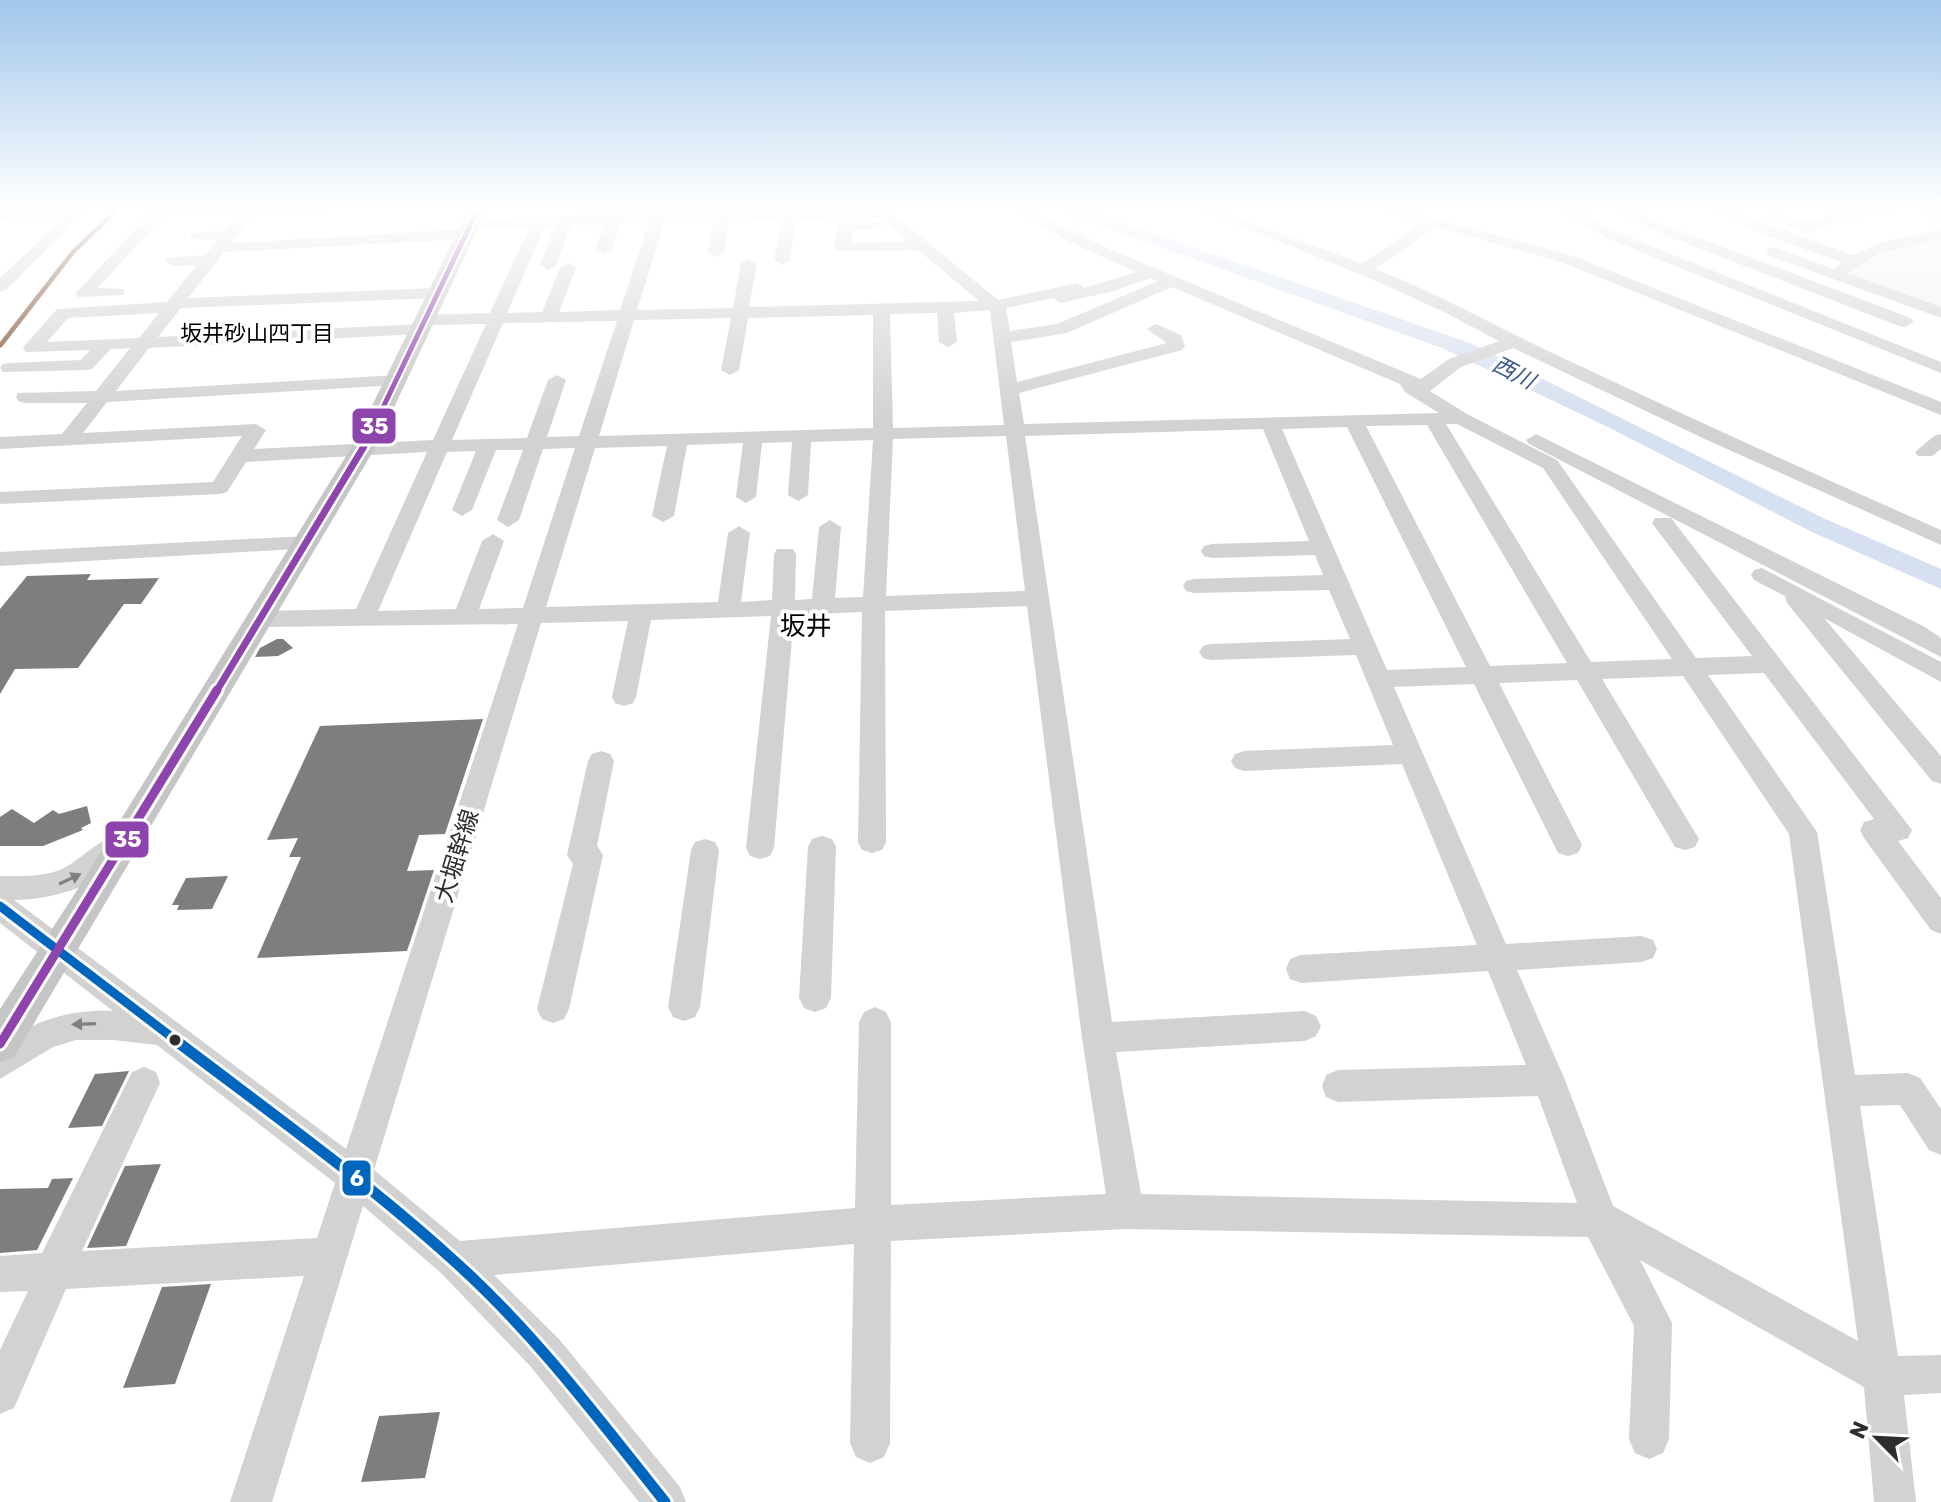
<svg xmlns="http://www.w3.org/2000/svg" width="1941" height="1502" font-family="Rubik,'Noto Sans JP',sans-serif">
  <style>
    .green { fill: #edf3eb }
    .water { fill: #d7e0f0 }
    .building { fill: #7e7e7e }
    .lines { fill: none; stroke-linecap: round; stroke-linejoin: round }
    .minor { fill: #d2d2d2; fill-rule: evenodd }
    .major { fill: #c5c5c5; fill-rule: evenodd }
    .bus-1-far1-casing { stroke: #fff; stroke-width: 15 }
    .bus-1-casing { stroke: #fff; stroke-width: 17 }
    .bus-2-far2-casing { stroke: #fff; stroke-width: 9 }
    .bus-2-far1-casing { stroke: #fff; stroke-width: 12 }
    .bus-2-casing { stroke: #fff; stroke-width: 15 }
    .bus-1-far1 { stroke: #0065bd; stroke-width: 9 }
    .bus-1 { stroke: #0065bd; stroke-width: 11 }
    .bus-2-far2 { stroke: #8e44ad; stroke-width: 5 }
    .bus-2-far1 { stroke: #8e44ad; stroke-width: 7 }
    .bus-2 { stroke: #8e44ad; stroke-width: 9 }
    .rail-1-casing { stroke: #fff; stroke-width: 6 }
    .rail-1 { fill: #7a4b2a; fill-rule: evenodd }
    .oneway { fill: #808080 }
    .bus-dot { fill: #2d2d2d; stroke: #fff; stroke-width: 3 }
    .labels { text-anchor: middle; stroke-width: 8; stroke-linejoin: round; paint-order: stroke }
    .far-neighbourhood-label { font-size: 22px; fill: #000; stroke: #fff }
    .far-water-label { font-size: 22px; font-style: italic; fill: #3d588d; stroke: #fff }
    .street-label { font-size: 24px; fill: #2d2d2d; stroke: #fff }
    .neighbourhood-label { font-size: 26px; fill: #000; stroke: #fff }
    .line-badge { stroke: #fff; stroke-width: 3 }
    .badge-label { font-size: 22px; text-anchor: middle; font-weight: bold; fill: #fff }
  </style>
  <rect width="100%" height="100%" fill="#fff"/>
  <path class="green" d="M1930,239L1941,240V309L1851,277L1849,271L1896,246Z"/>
  <path class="water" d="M1054,209H1084L1470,343L1821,517L1941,569V589L1812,532L1610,428L1442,348Z"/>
  <g class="building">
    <path d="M91,574L87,580L159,578L141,604H124L78,668L15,669L0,694V609L27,576Z"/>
    <path d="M277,639H283L293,648L278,656L255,657L260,648Z"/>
    <path d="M483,719L445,834L419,835L407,871L434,870L407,951L257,958L301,857H289L298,838L267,840L320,726Z"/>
    <path d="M87,806L91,823L81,828L83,830L43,846H0V817L12,809L34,823L53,810L59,814Z"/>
    <path d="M228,876L212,909L177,910L179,905H172L186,878Z"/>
    <path d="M129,1071L102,1126L68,1128L95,1074Z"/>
    <path d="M161,1164L126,1246L87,1248L125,1166Z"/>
    <path d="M73,1178L37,1250L0,1253V1189L48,1188L52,1179Z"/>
    <path d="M211,1284L175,1384L123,1388L162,1287Z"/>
    <path d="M440,1412L425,1478L361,1482L379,1416Z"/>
  </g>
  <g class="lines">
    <g class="minor">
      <path d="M44,209H88L6,290L0,292V278L65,216L0,220V212Z"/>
      <path d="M154,209H328L321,213L252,216L231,243L466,229L474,234L466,239L224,252L188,298L437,288L445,293L437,298L181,308L158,337L420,324L416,320L425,315L490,313L530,226H466L463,223L471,218L652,214L654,209H668L667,214L887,209L998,300L1077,283L1085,288L1136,272L1070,242L1011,209H1029L1109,249L1421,379L1449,359L1499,341L1446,313L1372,279L1198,209H1218L1362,264L1421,223L1379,209H1402L1573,256L1941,402V415L1561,262L1435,227L1375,269C1440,294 1500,329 1563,358C1688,417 1814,474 1941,530V545L1707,440L1513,348L1461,367L1430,391L1467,414L1557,460L1696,658L1752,656L1652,523L1655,518H1671L1912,830L1908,838L1898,841L1941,898V934L1931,930L1864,838L1860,830L1864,822L1874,819L1764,673L1708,675L1817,832L1855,1075L1908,1073L1920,1078L1941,1109V1155L1929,1150L1900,1105L1860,1106L1898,1356L1941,1355V1393L1904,1395L1916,1502H1874L1864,1387L1640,1260L1672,1323L1669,1439L1663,1453L1649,1459L1635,1453L1629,1439L1634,1326L1588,1237L1126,1229L891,1241L890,1443L884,1457L870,1463L856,1457L850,1443L854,1244L494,1275L559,1339L680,1487L686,1502H639L531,1367L441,1273L363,1206L272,1502H230L304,1276L66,1289L14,1408L0,1414V1350L28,1291L0,1292V1256L42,1253L132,1072L144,1067L156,1072L160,1083L82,1251L317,1238L335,1183L157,1045L113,1040H76L53,1047L0,1079V1045C35,1020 71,1009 113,1011L0,923V876C19,876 39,877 57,871C81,863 104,829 129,837L133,845C114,883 53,900 14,900L346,1149L518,624L261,627L253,625L249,619L253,613L261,611L356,609L427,452L246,462L227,492L220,494L0,504V492L213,482L242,436L0,449V437L62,434L87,403H25L18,401L16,397L18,393L96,391L130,348L111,349L92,369L86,370L3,372L0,368L3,364L9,363L81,360L90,350L26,352L23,348L26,344L57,309L167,302L197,265L173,266L165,261L167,258L205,255L217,240L191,239V233L225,231L239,213L164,215L98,288L123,289L125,292L123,295L78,297L76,294L78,291ZM879,218L907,241L851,243L853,230H875L883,225C873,218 848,219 838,226L834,248L837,251L918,250L979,301L749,307L757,263L749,258L741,263L733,308L637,310L664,223L714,222L708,252L716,257L724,252L729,221L781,220L774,260L782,265L790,260L796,220ZM649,223L620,310L559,312L576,268L568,263L560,268L542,312L507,313L545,226L555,225L540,265L548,270L556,265L571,225L605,224L595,249L603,254L611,249L620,224ZM1150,278L1158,281L1057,324L1010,331L1006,308L1053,298L1061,303L1114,291ZM1172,287L1400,384L1405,392L1439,413L1024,424L1019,393L1182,350L1185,346L1181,335L1156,324L1147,329L1167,343L1017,382L1011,342L1067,333ZM990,310L1004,425L893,428L890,314L937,313L939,342L948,347L957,342L954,313ZM159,313L139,338L47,342L68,318ZM873,315V428L599,436L634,320L731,318L721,370L730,375L739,370L748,318ZM617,321L579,436L547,437L566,380L557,375L548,380L527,438L452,440L503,323ZM486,324L433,440L254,449L266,430L256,424L83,433L107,402L397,385L406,380L397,375L116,391L149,348L421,334L430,329L426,325ZM1446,424H1457L1543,468L1672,659L1591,662ZM1427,425L1567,663L1490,666L1366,426ZM1347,427L1466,667L1387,670L1282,429ZM1263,429L1309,541L1212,544L1204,546L1201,551L1204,556L1212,558L1315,555L1323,575L1194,579L1186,581L1183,586L1186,591L1194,593L1329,590L1350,639L1211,644L1203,646L1199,652L1203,658L1211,660L1356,655L1393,745L1244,751L1235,754L1231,761L1235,768L1244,771L1402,764L1477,945L1301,955L1290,959L1286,969L1290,979L1301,983L1488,971L1526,1065L1338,1070L1326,1075L1322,1086L1326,1097L1338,1102L1538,1096L1577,1203L1141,1194L1116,1052L1305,1041L1316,1036L1321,1026L1316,1016L1305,1011L1112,1022L1025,436ZM1006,436L1025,591L886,596L893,439ZM873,440L863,597L835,598L841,527L830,520L819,527L812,599L795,600L796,554L793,549H777L774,554L772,600L741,602L750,533L739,526L728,533L718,602L546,607L595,448L667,446L652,516L663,522L674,516L687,445L743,443L736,497L746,503L756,497L762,443L792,442L788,495L798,501L808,495L811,442ZM575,448L523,608L479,609L504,541L493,534L482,541L456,609L378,611L447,452L476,451L452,510L462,516L472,510L496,450H523L497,520L508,527L519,520L543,449ZM1027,606L1082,1038L1106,1194L891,1205V1022L886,1012L875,1007L864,1012L859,1022L855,1208L460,1241L374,1170L541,623L628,621L612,697L615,703L624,706L633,703L636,697L651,620L771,616L746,848L750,856L760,859L770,856L774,848L794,615L862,612L858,842L862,850L872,853L882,850L886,842L885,611ZM1683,676L1789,834L1858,1341L1613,1206L1565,1080L1517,970L1642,962L1653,958L1657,949L1653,940L1642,936L1506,944L1394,687L1474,684L1558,853L1568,856L1578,853L1582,845L1499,683L1577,680L1675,847L1685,850L1695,847L1699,839L1602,679Z"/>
      <path d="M1558,209H1576L1621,234L1941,362V373L1611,240Z"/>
      <path d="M1614,209H1632L1665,225L1911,318L1914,322L1905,327L1899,326L1655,231Z"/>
      <path d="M1708,209H1727L1853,255L1883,242L1941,229V239L1881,253L1847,273L1941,307V318L1767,255V249L1773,247L1834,269L1842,262L1770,237Z"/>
      <path d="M1858,209L1897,210L1890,214L1843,219L1806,233L1770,217L1777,213L1806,223L1836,212Z"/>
      <path d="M1918,209L1941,211V221Z"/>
      <path d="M1536,434L1925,627L1941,638V657L1529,444L1526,440Z"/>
      <path d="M1941,434V449L1932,456H1918L1915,452L1934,436Z"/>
      <path d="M306,536L314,538L317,543L314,548L0,566V552Z"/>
      <path d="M1762,568L1941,662V682L1824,618L1941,756V784L1932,781L1787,603L1785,596L1754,580L1751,575L1754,570Z"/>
      <path d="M601,751L610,754L614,761L597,846L603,855L569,1009L564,1019L553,1023L542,1019L537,1009L573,864L567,855L588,761L592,754Z"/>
      <path d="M822,836L832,839L836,847L831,998L826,1008L815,1012L804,1008L799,998L808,847L812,839Z"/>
      <path d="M705,839L715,842L719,850L700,1007L695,1017L684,1021L673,1017L668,1007L691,850L695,842Z"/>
    </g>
    <path class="major" d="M469,209H487L375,448L14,1057L0,1062V1009L74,895L351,448Z"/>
    <defs>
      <path id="bus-1-far1" d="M0,906L182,1045"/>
      <path id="bus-1" d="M179,1043C271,1113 366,1181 452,1259C533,1331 598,1418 665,1502"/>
      <path id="bus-2-far2" d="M377,420L478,209"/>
      <path id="bus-2-far1" d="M216,692L363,448L378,418"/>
      <path id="bus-2" d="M0,1044L217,690"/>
    </defs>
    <use href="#bus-1-far1" class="bus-1-far1-casing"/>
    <use href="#bus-1" class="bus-1-casing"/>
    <use href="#bus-2-far2" class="bus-2-far2-casing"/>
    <use href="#bus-2-far1" class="bus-2-far1-casing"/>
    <use href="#bus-2" class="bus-2-casing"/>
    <use href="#bus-1-far1" class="bus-1-far1"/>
    <use href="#bus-1" class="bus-1"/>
    <use href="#bus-2-far2" class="bus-2-far2"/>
    <use href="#bus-2-far1" class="bus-2-far1"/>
    <use href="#bus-2" class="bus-2"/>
    <defs>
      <path id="rail-1" d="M115,209H121L75,253L2,347L0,348V342L71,251Z"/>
    </defs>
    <use href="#rail-1" class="rail-1-casing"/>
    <use href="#rail-1" class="rail-1"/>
  </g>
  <defs><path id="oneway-solid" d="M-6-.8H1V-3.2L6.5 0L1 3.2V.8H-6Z" transform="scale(2)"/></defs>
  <g class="oneway">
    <use href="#oneway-solid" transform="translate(70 879) rotate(-25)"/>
    <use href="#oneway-solid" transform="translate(84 1024) rotate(178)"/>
  </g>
  <linearGradient id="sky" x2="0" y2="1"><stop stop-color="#a1c6eb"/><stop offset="0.5" stop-color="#fff"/><stop offset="1" stop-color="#fff" stop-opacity="0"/></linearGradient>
  <rect width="1941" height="419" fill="url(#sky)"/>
  <circle class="bus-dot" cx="175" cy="1040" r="7"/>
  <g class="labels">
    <g class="far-neighbourhood-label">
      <text x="257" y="341">坂井砂山四丁目</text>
    </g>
    <g class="far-water-label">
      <text transform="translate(1514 372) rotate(27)" y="8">西川</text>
    </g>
    <g class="street-label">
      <text transform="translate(457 856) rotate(-73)" y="8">大堀幹線</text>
    </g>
    <g class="neighbourhood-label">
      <text x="806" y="635">坂井</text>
    </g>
  </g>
  <g class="line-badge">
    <rect x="351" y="407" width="46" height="38" rx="8" fill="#8e44ad"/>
    <rect x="104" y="820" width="46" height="39" rx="8" fill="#8e44ad"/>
    <rect x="341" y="1159" width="31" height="38" rx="8" fill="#0065bd"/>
  </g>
  <g class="badge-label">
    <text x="374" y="434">35</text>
    <text x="127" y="847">35</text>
    <text x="357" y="1186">6</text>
  </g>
  <g transform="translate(1877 1438) rotate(294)" stroke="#ffffff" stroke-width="6" paint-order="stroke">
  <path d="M0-6L14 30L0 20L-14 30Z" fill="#2d2d2d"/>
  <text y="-12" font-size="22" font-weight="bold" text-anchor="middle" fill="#2d2d2d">N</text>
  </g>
</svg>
